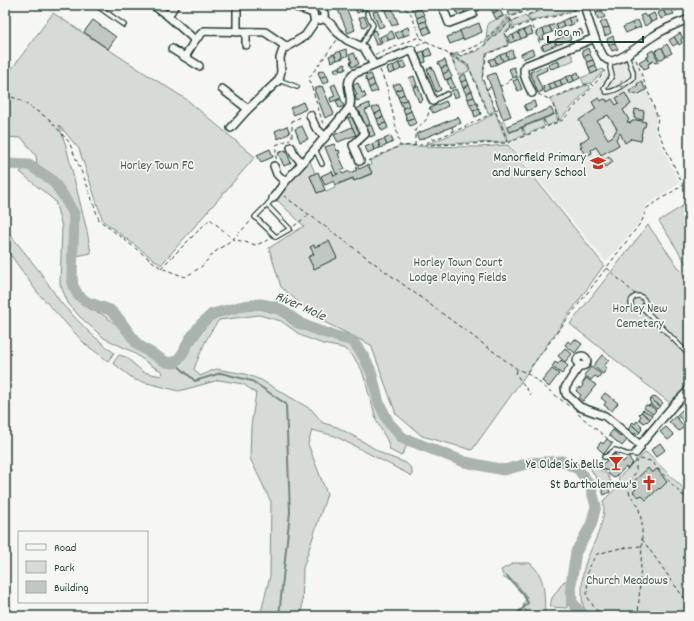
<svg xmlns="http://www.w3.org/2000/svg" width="694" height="621" font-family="Dekko,sans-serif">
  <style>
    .built { fill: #e6e8e4 }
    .green { fill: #d6dbd6; stroke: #7a8c85 }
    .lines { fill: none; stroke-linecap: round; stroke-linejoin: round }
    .stream { stroke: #72847d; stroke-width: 2 }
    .river { stroke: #aab3ae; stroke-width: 11 }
    .building { fill: #c1c8c3; stroke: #1f3d34; fill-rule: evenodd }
    .service-casing { stroke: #1f3d34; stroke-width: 6 }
    .minor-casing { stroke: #1f3d34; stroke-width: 10 }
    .path { stroke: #1f3d34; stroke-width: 1; stroke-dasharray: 4 3; stroke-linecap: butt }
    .service { stroke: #f6f6f2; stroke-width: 3.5 }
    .minor { stroke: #f6f6f2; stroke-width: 7 }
    .oneway { stroke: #8a9a93 }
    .labels { text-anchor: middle; stroke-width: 3.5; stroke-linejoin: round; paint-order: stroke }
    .poi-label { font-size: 13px; fill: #1f3d34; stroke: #f6f6f2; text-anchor: end }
    .park-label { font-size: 13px; fill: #445d54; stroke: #f6f6f2 }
    .water-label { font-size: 14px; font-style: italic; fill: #425a52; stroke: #f6f6f2 }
  </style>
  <rect width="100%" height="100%" fill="#f6f6f2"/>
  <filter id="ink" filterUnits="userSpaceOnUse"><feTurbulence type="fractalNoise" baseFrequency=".025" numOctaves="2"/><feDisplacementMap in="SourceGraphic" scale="8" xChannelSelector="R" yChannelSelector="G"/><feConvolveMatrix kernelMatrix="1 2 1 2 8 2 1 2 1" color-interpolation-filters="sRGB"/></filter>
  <g filter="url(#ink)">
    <path class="built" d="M632,54L657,117L654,129L679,183L646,206L641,220L606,262L509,144L564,120L608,70Z"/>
    <g class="green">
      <path d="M506,5H514L521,12L510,16Z"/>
      <path d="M554,5H580V7L564,13L531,21L527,16Z"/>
      <path d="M53,13L143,72L186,99L255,157L161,265L103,221L79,149L59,125L66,146L87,231L91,253L77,256L78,228L76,209L56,177L37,164L36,156L22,138L5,137V72L8,74Z"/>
      <path d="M507,15L508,17L486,38L488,23Z"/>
      <path d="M525,16L530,21L512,28L513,24L512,21Z"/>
      <path d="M509,19L510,20L485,43V41Z"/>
      <path d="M510,22L511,24L510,29L504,32L508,45L486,54L482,78L495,110L489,114L468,65L452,55L460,56L478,51Z"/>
      <path d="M570,52L574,60L560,66L557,57Z"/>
      <path d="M451,56L467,66L469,71L459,75Z"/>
      <path d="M603,69L604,71L591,83L584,84L581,78Z"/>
      <path d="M589,85L590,87L560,120L551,99L584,86Z"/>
      <path d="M495,112L507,142L427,144C450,135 475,127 495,112Z"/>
      <path d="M556,114L558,121L547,126L544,119Z"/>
      <path d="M542,120L545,126L526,135L523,127Z"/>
      <path d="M504,121L509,133L521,128L524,135L509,142L501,122Z"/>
      <path d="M508,145L604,265L472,450L422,436L396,414L371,345L318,319L281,287L269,248L304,226L275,198L309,159L315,173L310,176L317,193L325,190L326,192L335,188L334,186L352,179L354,181L372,174L369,166L371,165L370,161L400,146L479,147Z"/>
      <path d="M26,167L44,178L58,192L69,213L71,254L69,282L74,297L87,308L102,314L117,325L134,346L156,362L172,368L181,362L206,326L217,317L241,311L260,309L279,314L295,327L352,346L364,361L375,401L389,428L397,440L407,446L401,456L390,450L387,440L377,422L362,370L352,355L343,348L323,344L302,336L281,321L259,315L219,320C207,335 201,351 194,369L200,376L216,369L245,374L261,380L312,410L323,423L337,427L357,438L385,455L406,463L412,469V476L335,436L312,430L308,444L327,494L303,568L302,616H260L270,576L271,502L250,458L251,426L256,393L243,384L219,380L179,391L135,380L113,363L119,355L126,357L143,372L161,376L163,372L152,366L131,351L104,338L79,316L68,303L60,284L62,227L55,201L20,172Z"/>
      <path d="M689,202V268L659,221Z"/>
      <path d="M648,225L689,282V383L670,403L570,324Z"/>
      <path d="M5,228L40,272L61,303L89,332L114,353L108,361L85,344L37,292L5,247Z"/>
      <path d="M646,452L683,488L689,492V608L684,616H593C584,612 582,605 582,596C582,583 582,571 587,559C593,544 608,517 603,501L620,484L618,478Z"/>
      <path d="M594,459L598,464L596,465L603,473L605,472L611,481L600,485L588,464Z"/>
      <path d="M514,563H530C546,577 544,593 545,613L529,616L523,606L527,597L516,583L504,578L501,570Z"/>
      <path d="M564,581H567V608L550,607L552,598Z"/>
    </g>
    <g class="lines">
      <g class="stream">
        <path d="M175,363L195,381L221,373L252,381L286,404L290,512L279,616"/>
        <path d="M507,576L523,594L528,603L515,616"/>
      </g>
      <path class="river" d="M5,164L29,165L52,180L63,195L74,214L72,276L73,286L78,295L87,302L110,310L119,319L138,345L166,362L175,363L183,353L189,340L201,324L212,314L243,306L260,304L277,307L302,324L319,331L353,341L364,357L371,371L379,403L389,423L403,438L465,462L504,470L530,463L562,461L578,469L590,485L596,506L591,525L576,552L571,584L572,602L583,616"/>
    </g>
    <g class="building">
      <path d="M336,5H345L355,30L348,33Z"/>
      <path d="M363,5H373V6L357,13L355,8Z"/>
      <path d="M381,5H389L390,7L383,10Z"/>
      <path d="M411,5H420V7L412,10Z"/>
      <path d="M454,5H462L463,7L456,9Z"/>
      <path d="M478,5L480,10L476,12L474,7Z"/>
      <path d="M498,5L500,10L493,13L491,7Z"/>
      <path d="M597,5H600L602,11L596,13L593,7Z"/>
      <path d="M666,5H669L674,14L666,16L662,7Z"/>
      <path d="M673,5H680L682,8L675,11Z"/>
      <path d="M680,5H689V7L682,8Z"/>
      <path d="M463,7L465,13L458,16L456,9Z"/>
      <path d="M392,8L398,23L392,26L385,11Z"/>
      <path d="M421,9L424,15L417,18L414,11Z"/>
      <path d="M500,10L503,16L496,19L493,13Z"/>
      <path d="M663,10L666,16L661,19L658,13Z"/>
      <path d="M377,11L384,26L379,28L373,12Z"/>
      <path d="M602,11L605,17L598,20L596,13Z"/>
      <path d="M654,13L657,20L651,22L648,16Z"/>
      <path d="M644,14L646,17L648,16L651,22L645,26L640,16Z"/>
      <path d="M424,15L426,21L419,23L417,18Z"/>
      <path d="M364,16L368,25L363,27L359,18Z"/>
      <path d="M575,16L577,22L571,25L568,18Z"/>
      <path d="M568,18L571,25L564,27L562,21Z"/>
      <path d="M93,20L116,37L108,49L84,32Z"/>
      <path d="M606,20L609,27L603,29L600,23Z"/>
      <path d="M638,20L641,27L635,29L632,23Z"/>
      <path d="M426,21L428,26L422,29L419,23Z"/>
      <path d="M562,21L564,27L558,30L556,24Z"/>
      <path d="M479,23L482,32L463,40L459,31Z"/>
      <path d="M632,23L635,29L626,33L623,27Z"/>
      <path d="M556,24L558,30L552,32L549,26Z"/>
      <path d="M428,26L431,32L424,35L422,29Z"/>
      <path d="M549,26L552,32L545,35L543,29Z"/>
      <path d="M408,27L410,34L404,36L401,30Z"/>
      <path d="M530,27L533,34L527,36L524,30Z"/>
      <path d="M609,27L611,33L605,36L603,29Z"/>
      <path d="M543,29L545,35L543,36L544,39L540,40L536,32Z"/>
      <path d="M581,29L583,34L578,36L577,31Z"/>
      <path d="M375,30L381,44L376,45L371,32Z"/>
      <path d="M401,30L404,36L398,39L395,33Z"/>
      <path d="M524,30L527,36L521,39L518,32Z"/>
      <path d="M392,31L395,38L389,40L386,34Z"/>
      <path d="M460,31L463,39L450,44L447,37Z"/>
      <path d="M689,31V38L687,39L685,32Z"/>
      <path d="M518,32L521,39L515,41L513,35Z"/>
      <path d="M680,33L683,38L681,39L682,43L679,45L674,37Z"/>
      <path d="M386,34L389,40L382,43L380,37Z"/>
      <path d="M569,34L571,39L557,45L555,40Z"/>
      <path d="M513,35L515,41L510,43L507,37Z"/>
      <path d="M613,36L615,43L609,45L607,39Z"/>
      <path d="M674,37L678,43L673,46L669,40Z"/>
      <path d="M554,41L556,45L544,50L542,45Z"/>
      <path d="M615,43L618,49L612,51L609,45Z"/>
      <path d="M667,44L672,53L666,56L662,48Z"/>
      <path d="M429,48L432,55L426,57L424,51Z"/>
      <path d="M588,48L590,54L584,57L582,51Z"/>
      <path d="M659,48H662L666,56L662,59H659L655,52Z"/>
      <path d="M346,49L348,55L343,58L340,51Z"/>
      <path d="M532,49L534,54L523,59L521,54Z"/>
      <path d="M512,50L514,57L508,59L506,53Z"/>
      <path d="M653,50L659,62L657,63V62L655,63L653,61L650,63L647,57L649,56L648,53Z"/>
      <path d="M340,51L343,58L337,60L334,54Z"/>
      <path d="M424,51L426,62L422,63L418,53Z"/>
      <path d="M354,53L359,64L352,67L350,62H352L349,55Z"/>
      <path d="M506,53L508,59L503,61L500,55Z"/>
      <path d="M334,54L337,60L331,62L329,56Z"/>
      <path d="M590,54L593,60L587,62L584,57Z"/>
      <path d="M500,55L503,61L497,64L494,58Z"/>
      <path d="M647,57L650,63L648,64L649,67L644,69L639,62Z"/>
      <path d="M494,58L497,64L491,66L489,60Z"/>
      <path d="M445,60L447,66L441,68L438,63Z"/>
      <path d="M593,60L595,65L589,68L587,62Z"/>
      <path d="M404,61L407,67L401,69L398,63Z"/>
      <path d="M558,61L560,66L551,69L548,65Z"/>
      <path d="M398,63L401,69L395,72L393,66Z"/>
      <path d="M345,64L346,69L342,71L340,66Z"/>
      <path d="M595,65L598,71L591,74L589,68Z"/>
      <path d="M393,66L395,72L389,74L387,68Z"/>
      <path d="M447,66L449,71L443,74L441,68Z"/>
      <path d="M546,66L547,70L536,75L543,91L538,93L530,72Z"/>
      <path d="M339,67L340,71L336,73L334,69Z"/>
      <path d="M432,67L441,90L436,92L427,69Z"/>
      <path d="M514,67L517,76L513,78L509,69Z"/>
      <path d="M324,70L327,75L320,78L318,72Z"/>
      <path d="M449,71L452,77L445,80L443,74Z"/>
      <path d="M578,72L580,78L574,81L572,75Z"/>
      <path d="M495,73L511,116L503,119L487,76Z"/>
      <path d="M371,74L373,79L367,82L365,76Z"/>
      <path d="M465,74L467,80L461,82L459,77Z"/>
      <path d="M327,75L329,81L323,84L320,78Z"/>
      <path d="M572,75L574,81L568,83L566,77Z"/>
      <path d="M414,76L417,85L413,87L409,78Z"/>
      <path d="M566,77L568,83L562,86L560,80Z"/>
      <path d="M451,78L455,87L450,89L447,80Z"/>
      <path d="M373,79L375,85L369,88L367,82Z"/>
      <path d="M518,79L522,89L518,91L513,81Z"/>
      <path d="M467,80L469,85L463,88L461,82Z"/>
      <path d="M560,80L562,86L557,88L554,82Z"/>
      <path d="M641,81L646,90L637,95L636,93L632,95L629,91L638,85L637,84Z"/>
      <path d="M554,82L557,88L551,90L548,84Z"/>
      <path d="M358,83L362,93L364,92L366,97L357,101L355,96L357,95L353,85Z"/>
      <path d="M400,83L402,88L396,91L393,85Z"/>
      <path d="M335,84L341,98L331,102L330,98L335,96L331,86Z"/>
      <path d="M548,84L551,90L545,93L543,87Z"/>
      <path d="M375,85L378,91L371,93L369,88Z"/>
      <path d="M469,85L472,91L466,94L463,88Z"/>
      <path d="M322,86L334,114L325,118L314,89Z"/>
      <path d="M418,86L423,100L419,102L413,88Z"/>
      <path d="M402,88L404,94L398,97L396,91Z"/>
      <path d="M456,89L459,96L454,98L451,91Z"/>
      <path d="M472,91L474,97L468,99L466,94Z"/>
      <path d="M625,93L631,104L623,110L629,120L627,122L631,123L632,121H635L636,120L646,122L645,127H643L641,136H642L641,141L631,139L630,138L631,139L625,143L620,133L616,139L619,145L601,155L596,147L591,150L592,153L586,156L580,147L582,146L580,143L589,137L579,120L596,109L592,102L597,99L599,98L601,101L604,99L607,100V102L612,99L616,105L619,103L616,98ZM608,115L617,129L613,136L608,139L597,121Z"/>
      <path d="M404,94L407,100L400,102L398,97Z"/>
      <path d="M474,97L477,103L470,105L468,99Z"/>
      <path d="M341,99L344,106L339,108L336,101Z"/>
      <path d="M407,100L409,106L403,108L400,102Z"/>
      <path d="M446,101L448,106L433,113L430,108Z"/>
      <path d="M534,101L536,107L527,111L524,105Z"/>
      <path d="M303,102L306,109L294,115L290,108Z"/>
      <path d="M369,103L371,108L365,110L370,124L365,126L360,112L357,113L356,109Z"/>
      <path d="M477,103L479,109L473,111L470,105Z"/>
      <path d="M379,106L381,111L375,114L372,108Z"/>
      <path d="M409,106L411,111L405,114L403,108Z"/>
      <path d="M551,108L554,114L510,132L507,126Z"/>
      <path d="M479,109L481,114L475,117L473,111Z"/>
      <path d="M635,109L644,111L643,120L634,118Z"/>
      <path d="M381,111L383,117L377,119L375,114Z"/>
      <path d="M411,111L414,118L407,120L405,114Z"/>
      <path d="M353,116L361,134L356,136L348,118Z"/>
      <path d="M383,117L386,123L379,125L377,119Z"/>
      <path d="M458,117L461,123L419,140L416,134Z"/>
      <path d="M414,118L416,123L410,126L407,120Z"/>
      <path d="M386,123L388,128L382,131L379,125Z"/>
      <path d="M371,125L375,135L370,137L366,127Z"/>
      <path d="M287,126L290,133L278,139L275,131Z"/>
      <path d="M302,126L308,139L300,142L295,129Z"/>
      <path d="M352,127L356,135L338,142L334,135Z"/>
      <path d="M391,136L393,142L387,145L384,139Z"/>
      <path d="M384,139L387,145L380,148L378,141Z"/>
      <path d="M378,141L380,148L374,150L372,144Z"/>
      <path d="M334,144L337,151L339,150L340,153L338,154L345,169L341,171L343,174L349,171L350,173L357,170L356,168L358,167L359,169L368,165L372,173L354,181L353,178L335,185L334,181L325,185L321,176L332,171L334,176L338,174V173L336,174L325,147Z"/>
      <path d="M372,144L374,150L368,153L365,147Z"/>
      <path d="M270,149L273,157L261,162L257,155Z"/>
      <path d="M286,150L291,163L284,166L278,153Z"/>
      <path d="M609,156L613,162L606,167L602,161Z"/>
      <path d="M318,172L325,190L317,193L310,176Z"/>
      <path d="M329,241L337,258L314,269L308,257L314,254L310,247L314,245L315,247Z"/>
      <path d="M575,339L582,344L575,353L565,345L568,341L571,344Z"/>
      <path d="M565,348L572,354L565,362L558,356Z"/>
      <path d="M602,355L609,360L604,366L607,368L603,374L593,366Z"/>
      <path d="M561,360L568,366L562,374L552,367L555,362L558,364Z"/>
      <path d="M591,367L601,374L598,378L595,376L591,380L584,375Z"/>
      <path d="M552,369L559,374L549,387L542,381Z"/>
      <path d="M586,378L596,385L583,401L579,398L581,395L576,391L579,387L580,389L583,385L582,384Z"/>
      <path d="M605,393L618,403L612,411L604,405L606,402L601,398Z"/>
      <path d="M653,397L655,398L656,397L663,403L660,406L651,399Z"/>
      <path d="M651,399L660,406L657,409L650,404L651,403L649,401Z"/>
      <path d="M689,403V413L684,408Z"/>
      <path d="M646,405L649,406V405L656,410L653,414L644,408Z"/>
      <path d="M643,410L652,415L650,419L641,412Z"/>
      <path d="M682,410L689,416V420L686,423L677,415Z"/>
      <path d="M641,412L650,419L647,422L646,421L644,423L639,419L641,416L639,414Z"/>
      <path d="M676,416L684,427L679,431L669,422Z"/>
      <path d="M637,421L642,426L640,427L642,429L640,432L631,424L633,422L635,424Z"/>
      <path d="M631,424L640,432L637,435L635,433L634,435L628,431Z"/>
      <path d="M666,427L674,435L668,440L660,432Z"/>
      <path d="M613,430L621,437L622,434L628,439L622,446L609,435Z"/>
      <path d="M607,439L612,443L604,454L597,447L601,442L603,444Z"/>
      <path d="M660,443L665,450L656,457L651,450Z"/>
      <path d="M615,454L623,462L628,457L633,463L627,469L626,467L614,478L608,474L609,471L607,470L606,471L604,469L603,470L600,466Z"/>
      <path d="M648,468L652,473L657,469L667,482L660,489L659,488L646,500L641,495L639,497L633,492L636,489L631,484Z"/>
      <path d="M606,484L610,492L604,495L600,486Z"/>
    </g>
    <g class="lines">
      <defs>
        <g id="service">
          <path d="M96,5L124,25"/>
          <path d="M361,46L373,25L367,13"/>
          <path d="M611,61L610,68L612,76L604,88L606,92C616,92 625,84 633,78V72L627,55"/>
          <path d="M279,80L297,87"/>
          <path d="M433,101L447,94"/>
          <path d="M315,149L322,164"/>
          <path d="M267,205L255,217L276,237L290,229L267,205L273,198"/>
          <circle cx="638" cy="303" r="7"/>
          <path d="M643,308L689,355"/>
          <path d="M604,457H606L612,452L615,450C623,452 627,457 636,453"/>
        </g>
        <g id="minor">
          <path d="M153,5L168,16L195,40L204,31L265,32L287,47"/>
          <path d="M290,5L313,13"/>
          <path d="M442,5L449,23L473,14"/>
          <path d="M585,5C585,14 599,52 605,58C607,60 608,60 611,61C624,59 638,46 649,39C662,30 675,24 689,19"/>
          <path d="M237,11V32"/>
          <path d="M313,13L314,19L320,20C325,18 326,13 321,9"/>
          <path d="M168,16L175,5"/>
          <path d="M323,18L330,23L337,32L347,40L364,48L374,65"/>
          <path d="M246,45V32"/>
          <path d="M172,49L199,66"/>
          <path d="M185,57L195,40"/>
          <path d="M222,89L248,109"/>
          <path d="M532,93C529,86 521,73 525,66L595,38"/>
          <path d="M349,108L355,114L365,134L353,145L360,161"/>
          <path d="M310,115L316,128L325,137"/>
          <path d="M231,128L248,109L279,80L281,71L280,58L283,49L305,36L316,20"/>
          <path d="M291,147L294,154L302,163"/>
          <path d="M274,166L277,174L285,182"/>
          <path d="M273,198L285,182L315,149L349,108C355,97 342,85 353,74L412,50L433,101"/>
          <circle cx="582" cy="361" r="5"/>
          <path d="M580,365L565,388L566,394L580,407L605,416L640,445"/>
          <path d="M636,453L640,448V445L673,406L689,390"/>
        </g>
      </defs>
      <use href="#service" class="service-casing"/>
      <use href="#minor" class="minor-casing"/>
      <g class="path">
        <path d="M399,5L410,12L420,36L419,37"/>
        <path d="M505,5C509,13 513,21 510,30L531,22L565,14L578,8"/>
        <path d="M515,5L531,22L543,51"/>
        <path d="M417,45L427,41"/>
        <path d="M455,54L479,45L510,17L544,5"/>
        <path d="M375,55L419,37L450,55L455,54L460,56L481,48L511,21L553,5"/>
        <path d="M450,55L458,75"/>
        <path d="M380,70L387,87L400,146L421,145L462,128L489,115L468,65L450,55"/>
        <path d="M499,85L501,86L508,83L507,81L519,77"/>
        <path d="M487,89L491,87"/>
        <path d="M538,94L549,99L584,85L591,84L593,86L605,71"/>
        <path d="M5,95L18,99L49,119L69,142L87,185L99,220L161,268L185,277L201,267L215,252L233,239L252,220"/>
        <path d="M549,99L551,100L559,121"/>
        <path d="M489,115L499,108"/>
        <path d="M543,119L546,126"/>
        <path d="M323,124L309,78L337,40"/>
        <path d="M452,127L453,131"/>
        <path d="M522,127L525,135"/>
        <path d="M431,135L432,140"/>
        <path d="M289,141L288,140L292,138V121L303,116"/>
        <path d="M508,142L482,78L487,54L509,45L504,33L510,30"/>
        <path d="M424,145L508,143L563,120L593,86"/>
        <path d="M415,146V130L427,119L430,107"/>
        <path d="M276,159V145L288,140"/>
        <path d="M368,161L399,146"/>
        <path d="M284,196L517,369L527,373L569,406"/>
        <path d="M294,226L309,215"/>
        <path d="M161,268L210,219L233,239L256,245L271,239"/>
        <path d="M607,268L637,296"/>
        <path d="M517,370L516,374L531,395"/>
        <path d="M527,372L642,221L647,208L683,185L656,128L658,118L635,57"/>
        <path d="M578,414L615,445"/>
        <path d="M636,459V472L627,484L630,495L638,505L642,523V546L638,616"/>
        <path d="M640,459L651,461L681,494L689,499"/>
        <path d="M5,463L12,472L5,479"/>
        <path d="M642,539L689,605"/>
        <path d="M612,616L596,610L587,596L588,568L597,554L621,548L641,546"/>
      </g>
      <use href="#service" class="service"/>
      <use href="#minor" class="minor"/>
    </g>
    <defs><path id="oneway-chevron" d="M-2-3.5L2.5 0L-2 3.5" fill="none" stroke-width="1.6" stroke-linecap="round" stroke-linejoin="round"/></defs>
    <use class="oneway" href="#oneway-chevron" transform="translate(622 85) rotate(147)"/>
  </g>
  <defs>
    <symbol id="school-bare" viewBox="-9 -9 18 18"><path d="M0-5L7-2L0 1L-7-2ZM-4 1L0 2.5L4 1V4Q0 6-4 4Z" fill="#c8321e" stroke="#f6f6f2" stroke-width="2.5" paint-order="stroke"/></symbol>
    <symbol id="bar-bare" viewBox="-9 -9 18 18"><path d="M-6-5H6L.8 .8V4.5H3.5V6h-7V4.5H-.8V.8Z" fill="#c8321e" stroke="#f6f6f2" stroke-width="2.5" paint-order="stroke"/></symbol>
    <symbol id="church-bare" viewBox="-9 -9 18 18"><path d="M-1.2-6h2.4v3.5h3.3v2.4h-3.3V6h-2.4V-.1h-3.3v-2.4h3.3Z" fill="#c8321e" stroke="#f6f6f2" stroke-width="2.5" paint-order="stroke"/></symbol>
  </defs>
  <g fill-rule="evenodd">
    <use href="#school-bare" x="587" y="152" width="22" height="22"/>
    <use href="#bar-bare" x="605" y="452" width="22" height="22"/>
    <use href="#church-bare" x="638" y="472" width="22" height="22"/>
  </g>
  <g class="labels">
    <g class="poi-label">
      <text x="586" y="161">Manorfield Primary<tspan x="586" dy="15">and Nursery School</tspan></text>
      <text x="604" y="468">Ye Olde Six Bells</text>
      <text x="637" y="488">St Bartholemew's</text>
    </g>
    <g class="park-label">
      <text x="157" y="169">Horley Town FC</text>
      <text x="458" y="266">Horley Town Court<tspan x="458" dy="15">Lodge Playing Fields</tspan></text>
      <text x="640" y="312">Horley New<tspan x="640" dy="15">Cemetery</tspan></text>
      <text x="627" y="584">Church Meadows</text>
    </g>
    <g class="water-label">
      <text transform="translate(301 305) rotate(24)" y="5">River Mole</text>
    </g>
  </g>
  <rect width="694" height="621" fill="none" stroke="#f6f6f2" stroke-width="20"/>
  <rect x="10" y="10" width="674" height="601" fill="none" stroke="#1f3d34" stroke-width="1.5" filter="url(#ink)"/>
  <rect x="18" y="531" width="130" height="72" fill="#f6f6f2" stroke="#a0aca6"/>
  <rect x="26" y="544" width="20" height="6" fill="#f6f6f2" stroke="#a0aca6"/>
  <text x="54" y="551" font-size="12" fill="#1f3d34">Road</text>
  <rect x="26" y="561" width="20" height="12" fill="#d6dbd6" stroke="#a0aca6"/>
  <text x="54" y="571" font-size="12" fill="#1f3d34">Park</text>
  <rect x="26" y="581" width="20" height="12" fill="#c1c8c3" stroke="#a0aca6"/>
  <text x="54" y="591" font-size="12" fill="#1f3d34">Building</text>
  <path d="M548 36v6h95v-6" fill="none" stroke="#1f3d34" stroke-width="2"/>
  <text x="554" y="36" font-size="12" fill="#1f3d34" stroke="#f6f6f2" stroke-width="3" paint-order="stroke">100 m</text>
</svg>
